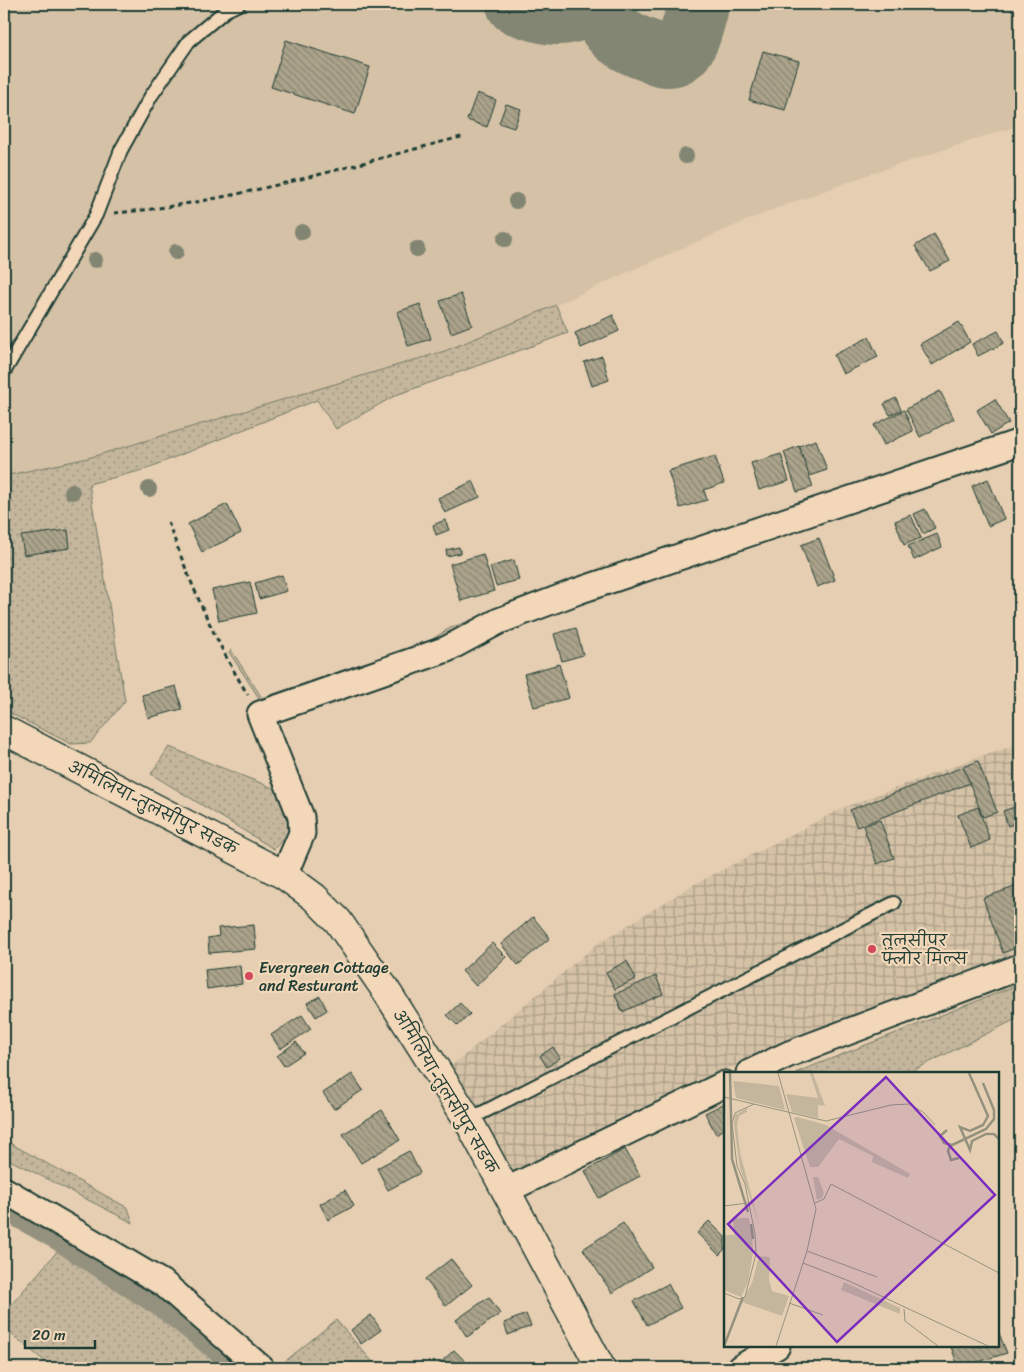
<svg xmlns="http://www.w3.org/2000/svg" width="1024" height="1372" font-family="Sriracha,'Playpen Sans Deva',sans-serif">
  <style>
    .built { fill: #d4c1a6 }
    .industrial { fill: url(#industrial-grid) }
    .grass { fill: url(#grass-dots); stroke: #727a68 }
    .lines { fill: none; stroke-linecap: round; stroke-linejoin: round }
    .canal { stroke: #94927e; stroke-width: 25 }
    .taxiway { stroke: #828672; stroke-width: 62 }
    .building { fill: url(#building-back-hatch); stroke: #1f3d34 }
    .service-casing { stroke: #1f3d34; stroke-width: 16 }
    .minor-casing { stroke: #1f3d34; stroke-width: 29 }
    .primary-casing { stroke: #1f3d34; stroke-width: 31 }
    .path { stroke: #1f3d34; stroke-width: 3; stroke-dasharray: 5 4; stroke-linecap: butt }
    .service { stroke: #f2d7b9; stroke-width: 12 }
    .minor { stroke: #f2d7b9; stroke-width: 25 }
    .primary { stroke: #f2d7b9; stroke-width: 28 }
    .tree { fill: #818572 }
    .poi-dot { fill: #d1495b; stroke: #f2d7b9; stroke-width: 2 }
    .labels { text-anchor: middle; stroke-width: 4.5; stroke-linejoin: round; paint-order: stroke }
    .street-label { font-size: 16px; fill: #1f3d34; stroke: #f2d7b9 }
    .poi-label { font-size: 16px; fill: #1f3d34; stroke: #f2d7b9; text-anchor: start }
    .inset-river { fill: none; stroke: #94927e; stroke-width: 2.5 }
    .inset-road { fill: none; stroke: #96947f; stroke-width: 1 }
    .view { fill: #7b2cbf; fill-opacity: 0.15; stroke: #7b2cbf; stroke-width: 2.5 }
    .inset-edge { fill: none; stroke: #1f3d34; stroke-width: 2.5 }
  </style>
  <defs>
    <pattern id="industrial-grid" width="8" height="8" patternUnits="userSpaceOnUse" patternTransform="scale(1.25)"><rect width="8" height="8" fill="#d4c1a6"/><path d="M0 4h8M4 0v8" fill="none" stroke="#ab9e88"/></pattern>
    <pattern id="grass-dots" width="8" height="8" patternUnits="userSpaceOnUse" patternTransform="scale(1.25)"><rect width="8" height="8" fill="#c4b69c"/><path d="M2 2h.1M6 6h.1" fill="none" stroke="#9f9580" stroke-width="1.8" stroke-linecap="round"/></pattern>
    <pattern id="building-back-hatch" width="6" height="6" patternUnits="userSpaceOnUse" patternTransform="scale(1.25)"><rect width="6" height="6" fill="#aba38b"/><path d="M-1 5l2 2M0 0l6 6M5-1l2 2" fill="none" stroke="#8b8672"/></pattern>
  </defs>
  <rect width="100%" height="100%" fill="#e5ceb1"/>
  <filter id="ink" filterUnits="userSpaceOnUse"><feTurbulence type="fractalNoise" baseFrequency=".02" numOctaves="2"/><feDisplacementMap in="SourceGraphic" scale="10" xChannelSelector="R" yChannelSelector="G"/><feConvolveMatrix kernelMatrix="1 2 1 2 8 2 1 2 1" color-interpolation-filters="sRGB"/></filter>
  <g filter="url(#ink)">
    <path class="built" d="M4,4H1020V126L1000,131L867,175L764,213L643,265L556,305L445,351L88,458L4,476Z"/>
    <path class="industrial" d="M1020,744V951L775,1046L514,1175L449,1068L596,945L693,885L845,807L978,757Z"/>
    <g class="grass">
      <path d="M556,305L568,333L396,395L336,429L317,400L143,470L89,484L125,701L90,743L71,744L4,710V476L88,458L445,351Z"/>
      <path d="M482,616L449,639L261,701L229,652L231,650L262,698L431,640L450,628Z"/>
      <path d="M169,747L276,789L291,818V830L274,849L151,774Z"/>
      <path d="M1020,984V1017L908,1073H795Z"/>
      <path d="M4,1140L128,1208L133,1223L4,1157Z"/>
      <path d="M61,1247L153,1303L228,1368H53L4,1328V1313Z"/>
      <path d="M336,1320L378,1368H285L282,1364Z"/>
    </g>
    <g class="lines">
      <path class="canal" d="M4,1207L57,1237L166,1308L242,1368"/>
      <g class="taxiway">
        <path d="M517,4C542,13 564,21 587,4"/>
        <path d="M601,4C606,33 626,43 652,52C660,55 669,59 678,53C689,46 693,23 697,11"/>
      </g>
    </g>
    <g class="building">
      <path d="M286,40L370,67L355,114L271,87Z"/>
      <path d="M763,51L799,61L785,110L749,100Z"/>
      <path d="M477,93L496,100L487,127L467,120Z"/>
      <path d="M506,104L521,109L514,128L499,123Z"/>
      <path d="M934,234L950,261L930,271L915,246Z"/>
      <path d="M461,294L472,325L451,333L440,301Z"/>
      <path d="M420,304L431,339L408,346L397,312Z"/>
      <path d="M613,315L619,331L581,348L575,333Z"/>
      <path d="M959,322L970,342L932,365L920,344Z"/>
      <path d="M998,331L1004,343L978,356L972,344Z"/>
      <path d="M869,337L878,357L843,374L834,355Z"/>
      <path d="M602,356L609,380L592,386L584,362Z"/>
      <path d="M940,391L954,419L920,437L906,409Z"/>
      <path d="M896,398L901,410L890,415L884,404Z"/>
      <path d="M995,399L1009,423L991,434L977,410Z"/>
      <path d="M904,410L913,431L884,445L874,425Z"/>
      <path d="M816,440L827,470L809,476L799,446Z"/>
      <path d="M799,446L813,487L797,492L784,452Z"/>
      <path d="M781,454L789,481L759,490L751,463Z"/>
      <path d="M715,456L724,483L704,490L707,500L680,508L668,471Z"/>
      <path d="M988,479L1004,519L988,526L972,486Z"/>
      <path d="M473,481L480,497L445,513L438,498Z"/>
      <path d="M227,504L241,533L202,552L188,524Z"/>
      <path d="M925,509L935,528L923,534L914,514Z"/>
      <path d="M911,515L921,538L904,545L895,521Z"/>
      <path d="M445,520L449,530L436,535L433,525Z"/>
      <path d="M68,530L70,548L24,555L21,536Z"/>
      <path d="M937,534L942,547L914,560L908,546Z"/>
      <path d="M819,538L835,580L817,587L801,545Z"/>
      <path d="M459,547L461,553L447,556L446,550Z"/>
      <path d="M483,554L494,591L461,601L450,564Z"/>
      <path d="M514,560L519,580L496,586L490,567Z"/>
      <path d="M282,575L287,591L259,599L255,583Z"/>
      <path d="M250,582L257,613L219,621L212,590Z"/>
      <path d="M576,628L583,655L562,661L554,634Z"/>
      <path d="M559,664L569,698L534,707L524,674Z"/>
      <path d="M176,686L182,709L148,718L142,695Z"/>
      <path d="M978,761L997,812L983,817L963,767Z"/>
      <path d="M963,767L970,783L857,827L850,810Z"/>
      <path d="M1020,805V821L1008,826L1003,811Z"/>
      <path d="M978,807L990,840L971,848L958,815Z"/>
      <path d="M880,820L894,858L877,864L863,826Z"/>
      <path d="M1020,885V946L1003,953L983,898Z"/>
      <path d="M533,917L550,938L518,965L501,944Z"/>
      <path d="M254,925L256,949L209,953L208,938L219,936L218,928Z"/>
      <path d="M492,943L506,957L476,986L462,971Z"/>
      <path d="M627,961L636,979L615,989L606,972Z"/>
      <path d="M240,966L242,984L207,989L205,970Z"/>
      <path d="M656,976L663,994L622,1012L615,994Z"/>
      <path d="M320,996L327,1010L316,1017L307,1003Z"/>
      <path d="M460,1003L470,1014L458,1026L447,1015Z"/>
      <path d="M302,1015L311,1029L280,1049L271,1035Z"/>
      <path d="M296,1042L304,1053L284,1066L277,1056Z"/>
      <path d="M553,1047L560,1058L547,1067L540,1056Z"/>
      <path d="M352,1074L363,1090L334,1109L323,1093Z"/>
      <path d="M725,1103V1129L716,1134L705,1113Z"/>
      <path d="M382,1110L400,1140L361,1163L343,1134Z"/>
      <path d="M625,1149L640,1176L599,1198L585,1171Z"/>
      <path d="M409,1151L420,1173L388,1190L377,1168Z"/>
      <path d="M345,1190L354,1206L328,1220L320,1204Z"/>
      <path d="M709,1221L725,1237V1249L719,1255L697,1233Z"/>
      <path d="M623,1223L652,1267L612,1293L583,1249Z"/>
      <path d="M451,1259L472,1285L446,1306L425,1279Z"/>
      <path d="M668,1284L681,1308L647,1325L634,1301Z"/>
      <path d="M489,1297L500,1314L467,1337L456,1320Z"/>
      <path d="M526,1314L531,1326L508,1335L504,1323Z"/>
      <path d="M371,1315L381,1330L361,1344L351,1330Z"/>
      <path d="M998,1331L1007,1353L959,1368L951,1347L998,1346Z"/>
      <path d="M454,1350L467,1363L462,1368H435Z"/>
      <path d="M875,1364V1368H848V1366Z"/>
    </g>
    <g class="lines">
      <defs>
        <g id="service">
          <path d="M4,372L96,215L121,150L151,96L189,41L226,10L239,4"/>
          <path d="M468,1120L894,903"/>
        </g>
        <g id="minor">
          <path d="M284,875L302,833L301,817L260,714L447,649L499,621L578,591L1020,442"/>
          <path d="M749,1073L789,1054L1020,967"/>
          <path d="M4,1190L164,1284L261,1368"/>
          <path d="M505,1191L725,1084"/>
          <path d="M740,1368L777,1346"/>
        </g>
        <path id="primary" d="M4,730L284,875L314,897L338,921L385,989L468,1120L601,1368"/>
      </defs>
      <use href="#service" class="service-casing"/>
      <use href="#minor" class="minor-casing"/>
      <use href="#primary" class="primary-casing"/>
      <g class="path">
        <path d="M114,213C232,203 350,165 465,136"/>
        <path d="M168,522C190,582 214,640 248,695"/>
      </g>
      <use href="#service" class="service"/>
      <use href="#minor" class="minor"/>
      <use href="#primary" class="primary"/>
    </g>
    <g class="tree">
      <circle cx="686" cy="156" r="8"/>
      <circle cx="516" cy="201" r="8"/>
      <circle cx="302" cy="232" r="8"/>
      <circle cx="505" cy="239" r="8"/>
      <circle cx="417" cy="249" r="8"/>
      <circle cx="176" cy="252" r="8"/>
      <circle cx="95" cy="260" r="8"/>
      <circle cx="149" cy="489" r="8"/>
      <circle cx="72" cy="492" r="8"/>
    </g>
  </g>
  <g class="poi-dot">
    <circle cx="872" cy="949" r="5"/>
    <circle cx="249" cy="976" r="5"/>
  </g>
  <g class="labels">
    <g class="street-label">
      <text transform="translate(153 807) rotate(27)" y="6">अमिलिया-तुलसीपुर सडक</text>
      <text transform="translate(446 1091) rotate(59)" y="6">अमिलिया-तुलसीपुर सडक</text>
    </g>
    <g class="poi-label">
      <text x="882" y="946">तुलसीपुर<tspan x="882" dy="18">फ्लोर मिल्स</tspan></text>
      <text x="259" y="973">Evergreen Cottage<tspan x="259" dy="18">and Resturant</tspan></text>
    </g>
  </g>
  <g transform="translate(724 1072)">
    <rect width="275" height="275" fill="#e5ceb1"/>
    <path d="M86,1H89L101,34L94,33V46L68,40L62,22L94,26ZM9,9L55,14L61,38L12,26ZM23,36V40L15,44L13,53L16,81L35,152L16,96L10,53L11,43ZM73,45L102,53L186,102L184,106L148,90L149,84L115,67L94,95H86L70,46ZM89,105H94L100,121L98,126L93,128ZM9,146H25L28,162L29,181L24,210L17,225L0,218V163H10ZM35,184L46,185L45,207L48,219L65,224L58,244L18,230L28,211ZM120,210L176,236V242L117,218Z" fill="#c4b69c"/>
    <path class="inset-river" d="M6,1L8,87L24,140M245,1L264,44L259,53L246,59L236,55L246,78L248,69L262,62H270L275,67M223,58L216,64L220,71L228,73M235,86L227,88L224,79L226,74L262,57L270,47V38L259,11M27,152L29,167M0,274L19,225"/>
    <path class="inset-road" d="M0,25L102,49L167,33L185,32L199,40L211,53M91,131L100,127L107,112L275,201M0,134L24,131M83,179L153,205M79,191L125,209L264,274M0,221L15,227L21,225L32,182L31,162L21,112L13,94L8,52L11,41L30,32M65,231L99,243M180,237L181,249L214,274M52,274L83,179L92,137L54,1"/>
    <path class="view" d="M162,5L271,123L113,270L4,152Z"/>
    <rect width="275" height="275" class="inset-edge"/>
  </g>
  <rect width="1024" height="1372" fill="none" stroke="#f2d7b9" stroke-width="20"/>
  <rect x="10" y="10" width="1004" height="1352" fill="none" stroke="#1f3d34" stroke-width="2" filter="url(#ink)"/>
  <path d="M25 1340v8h70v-8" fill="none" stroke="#1f3d34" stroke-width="2.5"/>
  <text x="32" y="1340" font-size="15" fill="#1f3d34" stroke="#f2d7b9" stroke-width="4" paint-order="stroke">20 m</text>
</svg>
